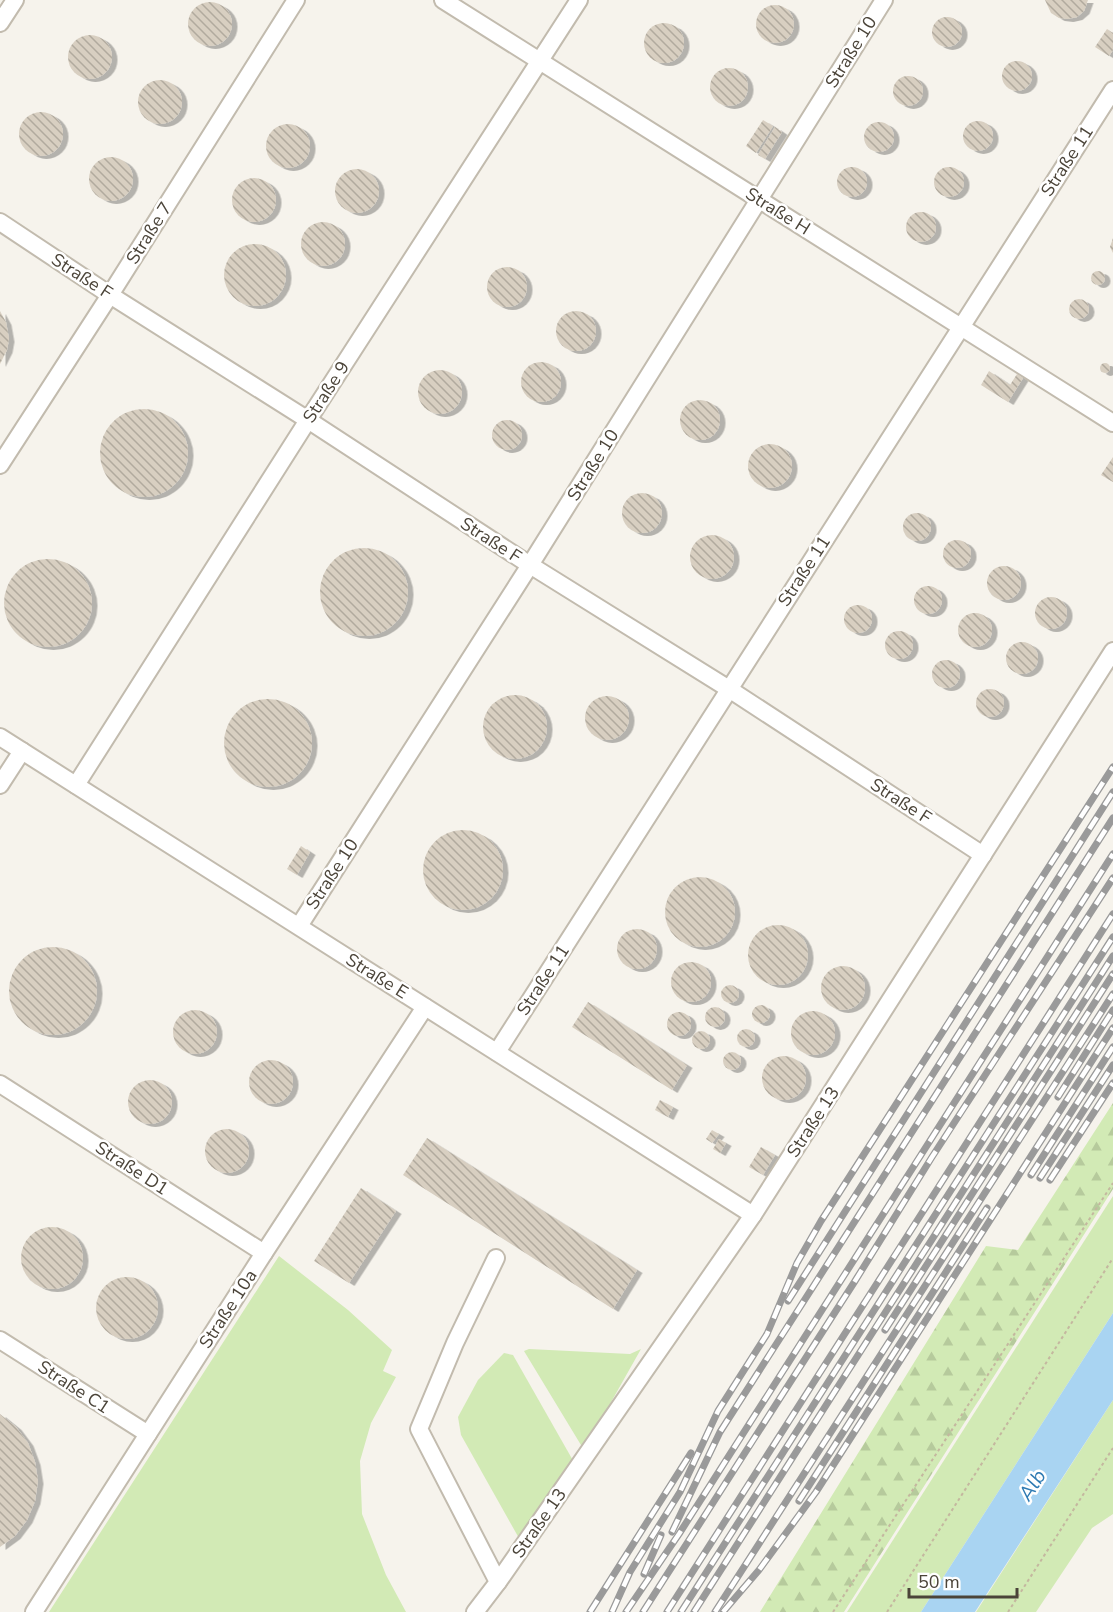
<svg xmlns="http://www.w3.org/2000/svg" width="1113" height="1612" font-family="'Nunito Sans',sans-serif">
  <style>
    .green { fill: #d2eab5 }
    .forest { fill: url(#forest-firs) }
    .water { fill: #a9d4f2 }
    .building { fill: url(#building-back-hatch); filter: url(#shadow) }
    .lines { fill: none; stroke-linecap: round; stroke-linejoin: round }
    .minor-casing { stroke: #c2bbae; stroke-width: 20 }
    .path { stroke: #c4b79f; stroke-width: 2; stroke-dasharray: 3 3; stroke-linecap: butt }
    .minor { stroke: #fff; stroke-width: 16 }
    .rail-casing { stroke: #9a9a9a; stroke-width: 7 }
    .rail { stroke: #fff; stroke-width: 4.5; stroke-dasharray: 14; stroke-linecap: butt }
    .labels { text-anchor: middle; stroke-width: 5; stroke-linejoin: round; paint-order: stroke }
    .street-label { font-size: 18px; fill: #4b4439; stroke: #fff }
    .water-label { font-size: 20px; font-style: italic; fill: #2e7ab2; stroke: #fff }
  </style>
  <defs>
    <pattern id="forest-firs" width="22" height="20" patternUnits="userSpaceOnUse" patternTransform="scale(1.5)"><rect width="22" height="20" fill="#d2eab5"/><path d="M5 1l3.5 6h-7zM16 11l3.5 6h-7z" fill="#b6ca9c"/></pattern>
    <pattern id="building-back-hatch" width="6" height="6" patternUnits="userSpaceOnUse" patternTransform="scale(1.5)"><rect width="6" height="6" fill="#d8cfc1"/><path d="M-1 5l2 2M0 0l6 6M5-1l2 2" fill="none" stroke="#b1aa9e"/></pattern>
    <filter id="shadow"><feDropShadow dx="5.5" dy="3" stdDeviation="0" flood-color="#0004"/></filter>
  </defs>
  <rect width="100%" height="100%" fill="#f6f3ec"/>
  <g class="green">
    <path d="M1113,1196V1313L921,1612H847Z"/>
    <path d="M279,1256L348,1310L392,1350L383,1371L396,1377L371,1423L360,1461L362,1514L386,1575L406,1612H49Z"/>
    <path d="M529,1349L630,1354L641,1349L584,1450L524,1351Z"/>
    <path d="M504,1353L513,1355L575,1464L520,1540L461,1435L458,1417L478,1380Z"/>
    <path d="M1113,1400V1514L1092,1528L1036,1612H976Z"/>
  </g>
  <path class="forest" d="M1113,1103V1189L844,1612H760L986,1246L1018,1250Z"/>
  <path class="water" d="M1113,1313V1400L975,1612H921Z"/>
  <g class="building">
    <path d="M1045,0H1088L1084,11L1077,17L1068,19L1059,18L1051,13Z"/>
    <circle cx="210" cy="24" r="22"/>
    <circle cx="775" cy="24" r="19"/>
    <circle cx="947" cy="32" r="15"/>
    <circle cx="664" cy="43" r="20"/>
    <path d="M1107,29L1113,33V50L1109,56L1095,47Z"/>
    <circle cx="90" cy="57" r="22"/>
    <circle cx="1017" cy="76" r="15"/>
    <circle cx="729" cy="87" r="19"/>
    <circle cx="908" cy="91" r="15"/>
    <circle cx="160" cy="102" r="22"/>
    <circle cx="41" cy="134" r="22"/>
    <path d="M763,120L773,126L756,153L746,146Z"/>
    <circle cx="978" cy="136" r="15"/>
    <circle cx="879" cy="137" r="15"/>
    <circle cx="288" cy="146" r="22"/>
    <path d="M775,127L782,132L765,159L758,155Z"/>
    <circle cx="111" cy="179" r="22"/>
    <circle cx="949" cy="182" r="15"/>
    <circle cx="852" cy="182" r="15"/>
    <circle cx="357" cy="191" r="22"/>
    <circle cx="254" cy="200" r="22"/>
    <circle cx="921" cy="227" r="15"/>
    <circle cx="323" cy="244" r="22"/>
    <path d="M1113,238V253L1110,247Z"/>
    <circle cx="255" cy="275" r="31"/>
    <circle cx="507" cy="287" r="20"/>
    <circle cx="1098" cy="278" r="7"/>
    <circle cx="1079" cy="309" r="10"/>
    <path d="M0,311L6,322L9,339L7,350L0,364Z"/>
    <circle cx="576" cy="331" r="20"/>
    <circle cx="541" cy="382" r="20"/>
    <circle cx="1105" cy="368" r="5"/>
    <circle cx="440" cy="392" r="22"/>
    <path d="M989,371L1010,385L1017,374L1023,378L1008,402L981,385Z"/>
    <circle cx="700" cy="420" r="20"/>
    <circle cx="144" cy="453" r="44"/>
    <circle cx="507" cy="435" r="15"/>
    <circle cx="770" cy="466" r="22"/>
    <path d="M1113,457V482L1101,475Z"/>
    <circle cx="642" cy="513" r="20"/>
    <circle cx="917" cy="527" r="14"/>
    <circle cx="712" cy="557" r="22"/>
    <circle cx="957" cy="554" r="14"/>
    <circle cx="364" cy="592" r="44"/>
    <circle cx="48" cy="603" r="44"/>
    <circle cx="1004" cy="583" r="17"/>
    <circle cx="928" cy="600" r="14"/>
    <circle cx="1051" cy="613" r="16"/>
    <circle cx="858" cy="619" r="14"/>
    <circle cx="975" cy="630" r="17"/>
    <circle cx="899" cy="645" r="14"/>
    <circle cx="1022" cy="658" r="16"/>
    <circle cx="946" cy="674" r="14"/>
    <circle cx="990" cy="703" r="14"/>
    <circle cx="515" cy="727" r="32"/>
    <circle cx="607" cy="718" r="22"/>
    <circle cx="268" cy="743" r="44"/>
    <circle cx="463" cy="870" r="40"/>
    <path d="M301,846L310,852L297,875L287,869Z"/>
    <circle cx="700" cy="912" r="35"/>
    <circle cx="778" cy="955" r="30"/>
    <circle cx="637" cy="949" r="20"/>
    <circle cx="53" cy="991" r="44"/>
    <circle cx="691" cy="982" r="20"/>
    <circle cx="843" cy="988" r="22"/>
    <circle cx="730" cy="994" r="9"/>
    <path d="M588,1002L687,1065L672,1090L572,1027Z"/>
    <circle cx="761" cy="1014" r="9"/>
    <circle cx="715" cy="1017" r="10"/>
    <circle cx="195" cy="1032" r="22"/>
    <circle cx="813" cy="1033" r="22"/>
    <circle cx="679" cy="1024" r="12"/>
    <circle cx="746" cy="1038" r="9"/>
    <circle cx="701" cy="1040" r="9"/>
    <circle cx="732" cy="1061" r="9"/>
    <circle cx="784" cy="1078" r="22"/>
    <circle cx="271" cy="1082" r="22"/>
    <circle cx="150" cy="1102" r="22"/>
    <path d="M660,1100L673,1107L668,1117L655,1110Z"/>
    <circle cx="227" cy="1151" r="22"/>
    <path d="M712,1130L719,1134L712,1143L706,1139Z"/>
    <path d="M427,1138L637,1270L613,1309L403,1175Z"/>
    <path d="M719,1139L726,1143L720,1153L713,1149Z"/>
    <path d="M761,1147L775,1155L763,1175L749,1167Z"/>
    <path d="M361,1188L396,1211L349,1283L314,1261Z"/>
    <circle cx="52" cy="1258" r="31"/>
    <circle cx="127" cy="1308" r="31"/>
    <path d="M0,1414L16,1427L28,1443L35,1462L38,1481L35,1501L27,1520L15,1536L0,1547Z"/>
  </g>
  <g class="lines">
    <defs>
      <g id="minor">
        <path d="M443,0L1113,423"/>
        <path d="M0,23L15,0"/>
        <path d="M0,222L110,295L308,420L530,565L729,689L983,855"/>
        <path d="M0,465L110,295L296,0"/>
        <path d="M0,737L753,1215"/>
        <path d="M0,785L22,751"/>
        <path d="M76,785L308,420L579,0"/>
        <path d="M299,926L530,565L884,0"/>
        <path d="M497,1052L1113,90"/>
        <path d="M0,1084L264,1253"/>
        <path d="M0,1340L148,1434"/>
        <path d="M498,1582L753,1215L1113,651"/>
        <path d="M34,1612L264,1253L425,1007"/>
        <path d="M475,1612L498,1582L419,1429L455,1343L496,1258"/>
      </g>
    </defs>
    <use href="#minor" class="minor-casing"/>
    <g class="path">
      <path d="M833,1612L1113,1183"/>
      <path d="M887,1612L1113,1258"/>
      <path d="M1008,1612L1113,1448"/>
    </g>
    <use href="#minor" class="minor"/>
    <defs>
      <g id="rail">
        <path d="M1058,1097L1113,1010"/>
        <path d="M1031,1175L1113,1047"/>
        <path d="M1040,1178L1113,1065"/>
        <path d="M1050,1180L1113,1083"/>
        <path d="M788,1301L1113,792"/>
        <path d="M885,1330L1113,974"/>
        <path d="M799,1501L987,1208"/>
        <path d="M672,1532L720,1432L1113,818"/>
        <path d="M644,1574L661,1535"/>
        <path d="M590,1612L691,1453"/>
        <path d="M612,1612L630,1572L680,1492L718,1411L767,1334L797,1263L821,1221L1113,767"/>
        <path d="M626,1612L679,1534L1113,854"/>
        <path d="M643,1612L855,1281L932,1157L1113,878"/>
        <path d="M667,1612L1113,914"/>
        <path d="M681,1612L1113,937"/>
        <path d="M694,1612L1113,956"/>
        <path d="M715,1612L1113,994"/>
        <path d="M723,1612L759,1570L816,1492L1113,1028"/>
      </g>
    </defs>
    <use href="#rail" class="rail-casing"/>
    <use href="#rail" class="rail"/>
  </g>
  <g class="labels">
    <g class="street-label">
      <text transform="translate(851 52) rotate(-58)" y="6">Straße 10</text>
      <text transform="translate(1067 161) rotate(-57)" y="6">Straße 11</text>
      <text transform="translate(778 211) rotate(32)" y="6">Straße H</text>
      <text transform="translate(149 233) rotate(-58)" y="6">Straße 7</text>
      <text transform="translate(82 276) rotate(33)" y="6">Straße F</text>
      <text transform="translate(326 392) rotate(-57)" y="6">Straße 9</text>
      <text transform="translate(593 465) rotate(-58)" y="6">Straße 10</text>
      <text transform="translate(491 540) rotate(33)" y="6">Straße F</text>
      <text transform="translate(804 571) rotate(-57)" y="6">Straße 11</text>
      <text transform="translate(901 801) rotate(33)" y="6">Straße F</text>
      <text transform="translate(332 874) rotate(-57)" y="6">Straße 10</text>
      <text transform="translate(377 976) rotate(32)" y="6">Straße E</text>
      <text transform="translate(543 980) rotate(-57)" y="6">Straße 11</text>
      <text transform="translate(813 1122) rotate(-57)" y="6">Straße 13</text>
      <text transform="translate(132 1168) rotate(33)" y="6">Straße D1</text>
      <text transform="translate(228 1309) rotate(-57)" y="6">Straße 10a</text>
      <text transform="translate(74 1387) rotate(33)" y="6">Straße C1</text>
      <text transform="translate(539 1523) rotate(-55)" y="6">Straße 13</text>
    </g>
    <g class="water-label">
      <text transform="translate(1032 1485) rotate(-57)" y="7">Alb</text>
    </g>
  </g>
  <path d="M909 1588v9h108v-9" fill="none" stroke="#4b4439" stroke-width="3"/>
  <text x="918" y="1588" font-size="18" fill="#4b4439" stroke="#ffffff" stroke-width="4.5" paint-order="stroke">50 m</text>
</svg>
